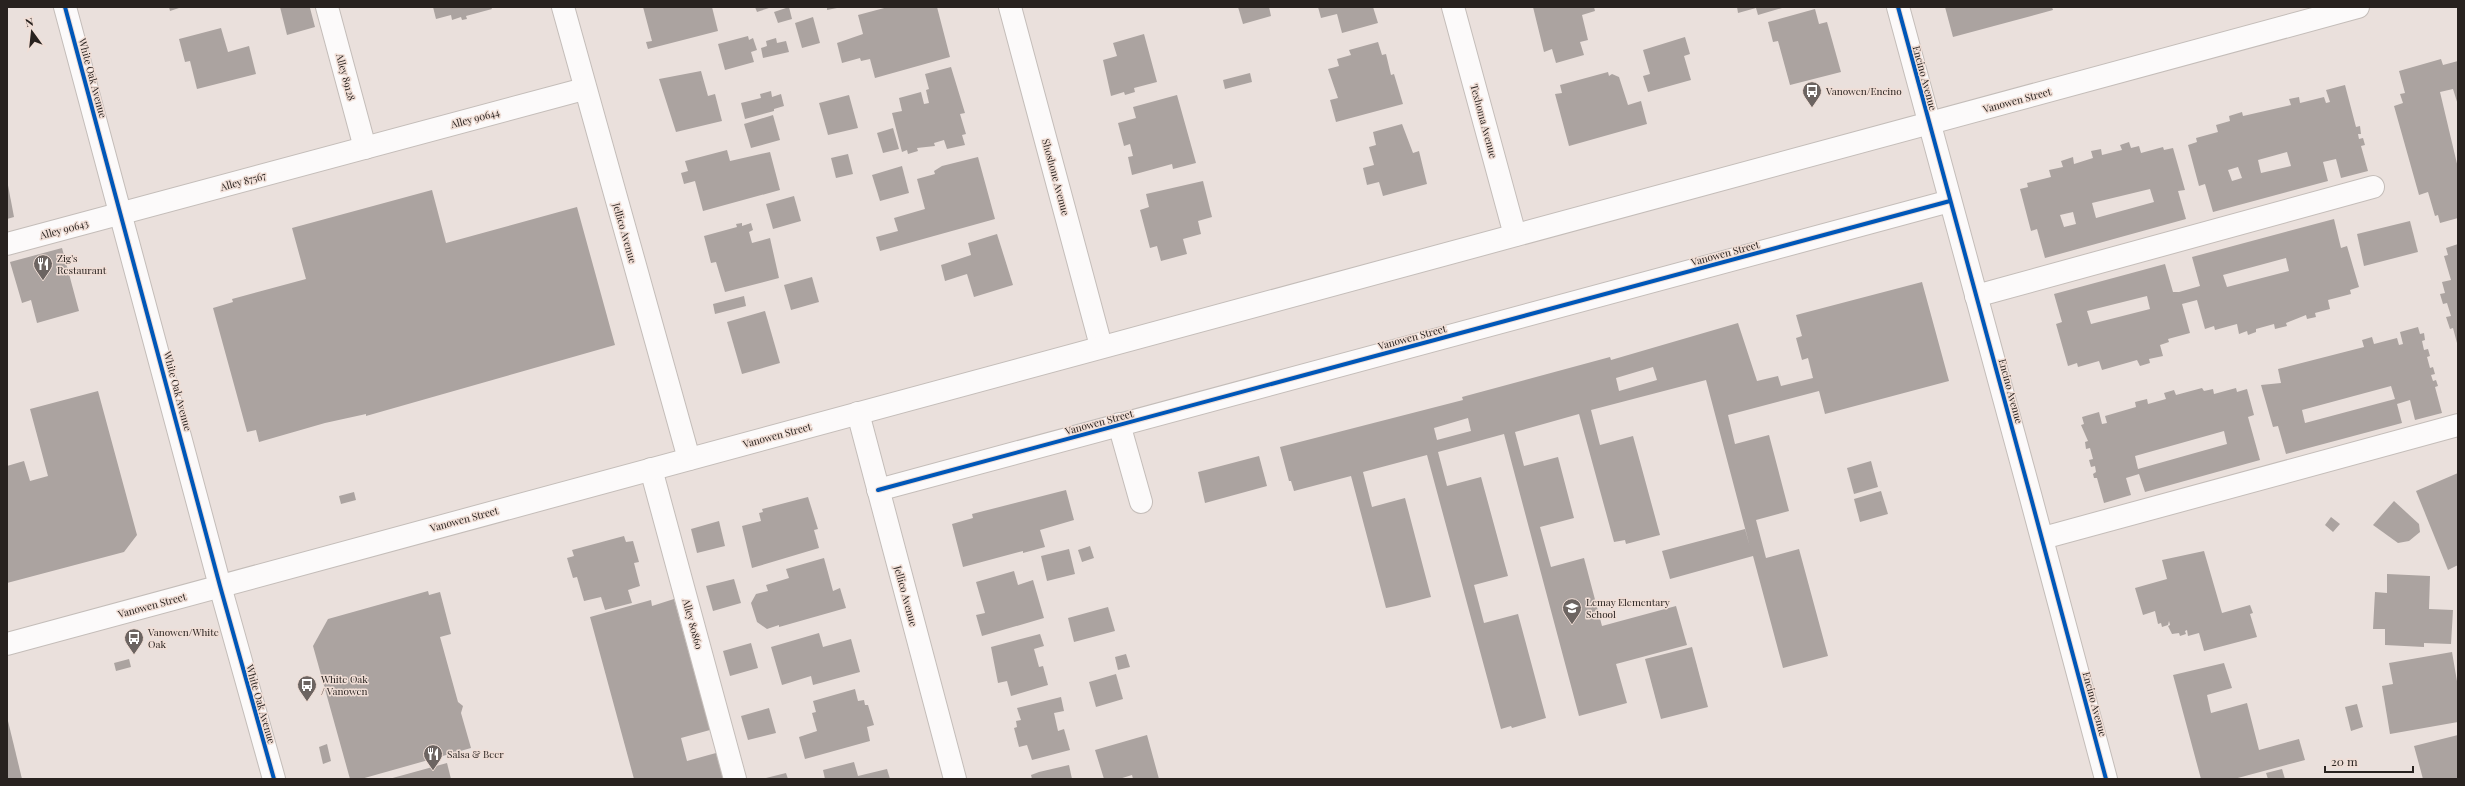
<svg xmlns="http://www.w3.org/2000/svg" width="2465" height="786" font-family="'Playfair Display',serif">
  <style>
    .building { fill: #aba3a0; fill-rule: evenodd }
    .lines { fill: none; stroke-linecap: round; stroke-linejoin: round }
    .minor-casing { stroke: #c4bdb9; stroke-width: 24 }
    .major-casing { stroke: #c4bdb9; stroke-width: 24 }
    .minor { stroke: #fcfafa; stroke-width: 22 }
    .major { stroke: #fcfafa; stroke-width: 22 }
    .cycleway-casing { stroke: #f0ded6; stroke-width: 6 }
    .cycleway { stroke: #0057b8; stroke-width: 4 }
    .labels { text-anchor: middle; stroke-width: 3; stroke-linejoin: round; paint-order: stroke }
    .street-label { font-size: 10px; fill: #28221f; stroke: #f0ded6 }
    .poi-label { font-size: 10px; fill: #28221f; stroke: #f0ded6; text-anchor: start }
  </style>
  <rect width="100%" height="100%" fill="#eae0dc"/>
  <g class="building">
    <path d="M169,7H182L170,11Z"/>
    <path d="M280,7H313L310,8L315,27L287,35Z"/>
    <path d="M433,7H491L492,9L466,16L467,19L462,20L461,17L452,20L451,15L436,19Z"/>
    <path d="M643,7H712L718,31L648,49L646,42L652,41Z"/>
    <path d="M755,7H772L757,12Z"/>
    <path d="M789,7L792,19L778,23L774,12Z"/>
    <path d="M827,7H837V8L827,10Z"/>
    <path d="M888,7H937L950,57L875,78L870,59L861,61L860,58L842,63L837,43L863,34L858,15Z"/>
    <path d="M1238,7H1269L1271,16L1243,24Z"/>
    <path d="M1318,7H1373L1378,23L1342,33L1337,14L1321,18Z"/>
    <path d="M1533,7H1594L1595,11L1582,15L1588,40L1580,42L1584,55L1556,63L1552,49L1544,52Z"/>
    <path d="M1737,7H1782V8L1758,15L1756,8L1738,13Z"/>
    <path d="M1945,7H2052L2053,10L1953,37Z"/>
    <path d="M1815,9L1819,24L1827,22L1841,72L1790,85L1778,41L1773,42L1768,22Z"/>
    <path d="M813,17L820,43L802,48L795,23Z"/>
    <path d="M221,28L228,52L249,46L256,74L197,89L190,61L185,62L179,39Z"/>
    <path d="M1144,34L1157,82L1134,88L1135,92L1125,95L1124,92L1111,96L1103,60L1117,56L1113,43Z"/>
    <path d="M748,36L749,40L753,38L757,50L751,52L754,62L725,70L718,44Z"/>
    <path d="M1685,37L1690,54L1684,56L1691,80L1648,92L1643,76L1650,74L1643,50Z"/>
    <path d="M776,38L777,43L786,41L789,52L763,58L761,48L767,46L766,41Z"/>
    <path d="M1378,42L1382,55L1386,54L1391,75L1394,74L1403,104L1336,122L1330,100L1338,98L1328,69L1339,66L1337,59L1351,55L1349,50Z"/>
    <path d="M2441,59L2443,65L2458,61V105L2453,89L2440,92L2458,168V218L2440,223L2438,215L2435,216L2428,192L2419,195L2394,106L2403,103L2400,94L2405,93L2399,71Z"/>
    <path d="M951,67L965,113L960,114L966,134L962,135L965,145L947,149L944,140L934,143L935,146L917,148L918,151L908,154L907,150L902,152L892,113L902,111L899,98L921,92L924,104L929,103L926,90L929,89L925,74Z"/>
    <path d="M701,71L708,96L715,94L722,121L676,132L659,79Z"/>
    <path d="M1608,72L1609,76L1612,74L1619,77L1628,105L1641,101L1647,124L1569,146L1555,94L1562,93L1560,85Z"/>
    <path d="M1250,73L1252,82L1225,89L1223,80Z"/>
    <path d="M2345,85L2356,127L2360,126L2361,134H2358L2359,139L2363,138L2365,145L2361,146L2368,171L2341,178L2336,159L2323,162L2328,181L2213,212L2205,184L2199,186L2188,145L2197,142L2196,138L2218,132L2216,125L2230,121L2229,116L2242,112L2243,116L2291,105L2289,99L2299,97L2300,103L2324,97L2326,103L2330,102L2326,90ZM2287,152L2291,166L2261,173L2258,160ZM2238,167L2242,178L2232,181L2228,170Z"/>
    <path d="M771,91L772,97L781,94L784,106L774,109V111L745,119L741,103L761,98L760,94Z"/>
    <path d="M849,95L858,128L828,135L819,103Z"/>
    <path d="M1177,95L1196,163L1173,169L1172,164L1132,175L1128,157L1133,156L1130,144L1124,146L1118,123L1136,118L1133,107Z"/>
    <path d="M773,115L780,140L751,148L744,124Z"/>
    <path d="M1402,124L1413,153L1419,151L1427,184L1383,196L1379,182L1367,185L1363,168L1374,165L1369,147L1376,145L1373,132Z"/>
    <path d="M893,128L899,149L883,153L877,133Z"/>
    <path d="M2129,142L2131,148L2139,146L2141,153L2163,147L2164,150L2173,148L2185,190L2178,191L2186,219L2045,258L2037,229L2031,231L2020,189L2028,187L2027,183L2051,177L2049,170L2063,167L2061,161L2073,157L2074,164L2093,158L2091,151L2101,149L2102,155L2122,150L2120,145ZM2150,189L2154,202L2096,218L2092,203ZM2073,212L2076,224L2064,227L2060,215Z"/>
    <path d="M727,150L730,161L770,152L780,190L703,211L695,181L684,184L681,173L688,171L685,161Z"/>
    <path d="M848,154L853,174L836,178L831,158Z"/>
    <path d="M978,157L995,219L880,251L876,237L898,231L894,218L925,209L917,179L935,174L934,171L942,166Z"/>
    <path d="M902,166L909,193L880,201L872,175Z"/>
    <path d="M7,180L14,217L7,219Z"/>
    <path d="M1203,181L1212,217L1198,221L1201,234L1183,239L1187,254L1161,261L1157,246L1150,248L1140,210L1149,207L1146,194Z"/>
    <path d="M432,190L446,243L577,207L615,345L366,416V414L325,423L259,442L256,430L247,432L213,308L233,302L232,299L306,279L292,228Z"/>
    <path d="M794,196L801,221L773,229L766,204Z"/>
    <path d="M2334,219L2341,248L2347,246L2359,287L2350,290L2351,294L2328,300L2330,309L2315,313L2316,317L2307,319L2306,315L2286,323L2287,326L2275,329L2274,324L2256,329V332L2248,335L2247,331L2239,334L2237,324L2215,330L2214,326L2205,329L2197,300L2182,304L2190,333L2168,339L2169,342L2160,345L2163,356L2149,359L2150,363L2140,366L2137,360L2102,370L2099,361L2078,367L2077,363L2068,366L2056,324L2062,322L2054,294L2165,264L2173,292H2179L2200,286L2192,257ZM2286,258L2289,271L2227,287L2223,275ZM2147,296L2150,309L2091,324L2087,311Z"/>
    <path d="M2410,221L2418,252L2364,266L2357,234Z"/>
    <path d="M742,223V226L751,223L753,230L749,232L752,243L770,238L779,278L725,292L716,262L711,263L704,236L737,227L736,224Z"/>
    <path d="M997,234L1013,285L974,297L967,274L945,281L941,265L971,255L968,243Z"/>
    <path d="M2458,244V343H2457L2453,328L2450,329L2446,317L2451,316L2447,303L2443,304L2440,294L2445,293L2442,282L2451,280L2444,256L2448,255L2446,248Z"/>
    <path d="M62,248L79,311L37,323L31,300L22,303L10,262Z"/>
    <path d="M812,277L819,302L791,310L784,285Z"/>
    <path d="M1922,282L1949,381L1825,414L1819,391L1728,415L1735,444L1769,435L1789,511L1756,520L1766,558L1799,549L1828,656L1783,668L1753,556L1670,579L1662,551L1745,529L1750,547L1706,380L1591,410L1600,445L1633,436L1660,535L1626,544L1625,540L1614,542L1579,414L1515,432L1524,466L1558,457L1574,518L1540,527L1551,567L1584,558L1602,626L1676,606L1687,645L1616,664L1627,703L1579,716L1504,434L1438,452L1447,486L1481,477L1508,576L1474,585L1484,623L1518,614L1546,718L1512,728L1511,726L1501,729L1427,455L1363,472L1372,507L1405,498L1431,597L1396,606L1386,608L1351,476L1294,491L1291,481H1289L1280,447L1463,400L1462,397L1610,357L1611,360L1738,323L1757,381L1778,376L1781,386L1813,378L1808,358L1802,360L1796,338L1802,336L1796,315ZM1653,367L1657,380L1619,391L1616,378ZM1468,418L1471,431L1437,440L1434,428Z"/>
    <path d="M744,296L746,306L715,314L713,304Z"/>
    <path d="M765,311L780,363L742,374L727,322Z"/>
    <path d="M2418,327L2420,334L2424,333L2425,340L2422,341L2424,350L2428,349L2430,356L2427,357L2430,368L2433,367L2435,374L2431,375L2433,381L2436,380L2438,386L2435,387L2442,413L2415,420L2410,400L2397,404L2402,423L2286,454L2278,426L2273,427L2261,385L2281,383L2278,369L2364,347L2362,340L2372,337L2374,344L2397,338L2399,345L2403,344L2400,332ZM2391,386L2395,399L2305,423L2302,410Z"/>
    <path d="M2202,388L2204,391L2213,389L2214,394L2236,388L2237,392L2247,389L2254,415L2248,417L2260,460L2145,492L2139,474L2126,478L2131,495L2104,503L2097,478H2094L2093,474L2096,472L2095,466L2091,467L2089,460L2093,459L2090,448L2086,449L2085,442L2088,441L2081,425L2084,424L2082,417L2099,412L2102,424L2107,423L2105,416L2136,407L2135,402L2147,399L2148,404L2166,399L2164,393L2174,390L2176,395ZM2224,431L2227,444L2138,469L2135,456Z"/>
    <path d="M98,391L137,535L124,552L7,583V466L24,461L30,481L48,476L30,409Z"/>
    <path d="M1259,456L1267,486L1205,503L1198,472Z"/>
    <path d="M1871,461L1878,487L1854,494L1847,468Z"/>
    <path d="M2458,473V565L2448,570L2416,491Z"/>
    <path d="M1066,490L1074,520L1040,530L1045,547L1023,553V551L963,567L952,524L973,518L972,514Z"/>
    <path d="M1881,491L1888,514L1860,522L1854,499Z"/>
    <path d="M354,492L356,500L341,504L339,496Z"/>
    <path d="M808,497L818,529L814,530L819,548L752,568L742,526L761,521L759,513L763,512L762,509Z"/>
    <path d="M2394,501L2419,524L2420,532L2409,541L2398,543L2373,525Z"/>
    <path d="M2331,517L2340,524L2333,532L2325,525Z"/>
    <path d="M719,521L725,546L697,553L691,529Z"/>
    <path d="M624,536L626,542L633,541L639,562L634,563L640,586L628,590L632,603L605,610L601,597L584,601L577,577L573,578L567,558L574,556L572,550Z"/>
    <path d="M1090,546L1094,558L1082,562L1078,550Z"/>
    <path d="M1069,549L1075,574L1047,581L1041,556Z"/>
    <path d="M2204,551L2222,613L2250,605L2253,613L2250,614L2257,637L2204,651L2199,633L2188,636L2187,630L2185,631L2186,634L2180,636L2179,633L2172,634L2168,626L2170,625L2169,621L2168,625L2162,627L2161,623L2158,624L2155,611L2143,615L2135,588L2167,579L2162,560Z"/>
    <path d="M824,558L833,591L840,588L846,608L779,627V625L767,629L757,622L751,603L756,594L768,591L766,585L789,578L786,569Z"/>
    <path d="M1014,571L1018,585L1033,580L1044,618L982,636L976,615L985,613L976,582Z"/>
    <path d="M2387,574L2430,576L2429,609L2453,610L2451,644L2424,643V647L2385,645V629H2373L2375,592L2387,593Z"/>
    <path d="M734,579L741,603L713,611L706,586Z"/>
    <path d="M428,591L429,595L440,592L451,634L440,637L458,702L463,706L461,713L471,748L361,779H350L313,646L328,619Z"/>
    <path d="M674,599L710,730L681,738L687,761L716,753L723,779H634L590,617L651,600L652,606Z"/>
    <path d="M1108,607L1115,631L1074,642L1068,618Z"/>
    <path d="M819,633L823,647L851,639L860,672L813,685L811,676L782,685L771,647Z"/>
    <path d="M1040,634L1044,646L1034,649L1039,667L1043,666L1048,685L1011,696L1007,681L998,683L991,647Z"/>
    <path d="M751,643L758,668L730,676L723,651Z"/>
    <path d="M1692,647L1708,707L1661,719L1645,659Z"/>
    <path d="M2452,652L2458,687V722L2390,734L2382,686L2393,684L2389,663Z"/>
    <path d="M1126,654L1130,667L1118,670L1115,657Z"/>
    <path d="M129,659L131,667L116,671L114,663Z"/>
    <path d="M2224,663L2232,688L2207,695L2211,713L2247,703L2259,750L2299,739L2305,760L2234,779H2201L2173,675Z"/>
    <path d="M1116,674L1123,699L1096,707L1089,682Z"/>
    <path d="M855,689L858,701L864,700L865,705H868L874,725L867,727L870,741L805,759L799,737L817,731L812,713L816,712L813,701Z"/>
    <path d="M1061,697L1064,711L1054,713L1058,731L1064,729L1070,750L1032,760L1027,745L1019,747L1014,728L1017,727L1016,721L1021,720L1017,708Z"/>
    <path d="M2357,704L2363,727L2351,731L2345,707Z"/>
    <path d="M769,708L776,733L748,740L741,716Z"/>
    <path d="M8,721L22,779H7Z"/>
    <path d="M1147,735L1159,779H1133L1132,775L1119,779H1104L1095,750Z"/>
    <path d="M2458,735V779H2423L2414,746Z"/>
    <path d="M327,744L331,761L323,764L319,747Z"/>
    <path d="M854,762L858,776L887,769L890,779H825L823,770Z"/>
    <path d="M447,763L451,779H389Z"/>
    <path d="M1069,765L1072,779H1032L1031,775L1039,772Z"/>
    <path d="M2282,769L2285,779H2268L2266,773Z"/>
    <path d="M786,773L788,779H766V778Z"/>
  </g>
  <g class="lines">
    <defs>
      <g id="minor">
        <path d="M327,7L365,148"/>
        <path d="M563,7L689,459"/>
        <path d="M1010,7L1101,346"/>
        <path d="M1453,7L1515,235"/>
        <path d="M1898,7C1966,265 2039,521 2106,779"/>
        <path d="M7,244L584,89"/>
        <path d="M1976,296L2373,187"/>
        <path d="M858,413L955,779"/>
        <path d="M1119,424L1141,502"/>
        <path d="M651,469L735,779"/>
        <path d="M878,490L1950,201"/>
        <path d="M2043,538L2458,425"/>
      </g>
      <g id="major">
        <path d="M65,7L220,586L274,779"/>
        <path d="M7,644L2358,7"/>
      </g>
    </defs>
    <use href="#minor" class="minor-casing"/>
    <use href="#major" class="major-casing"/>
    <use href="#minor" class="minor"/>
    <use href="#major" class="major"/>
    <defs>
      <g id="cycleway">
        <path d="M65,7L220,586L274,779"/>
        <path d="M1898,7C1966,265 2039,521 2106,779"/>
        <path d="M878,490L1950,201"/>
      </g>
    </defs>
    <use href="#cycleway" class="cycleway-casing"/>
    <use href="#cycleway" class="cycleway"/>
  </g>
  <defs>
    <symbol id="bus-pin" viewBox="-11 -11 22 30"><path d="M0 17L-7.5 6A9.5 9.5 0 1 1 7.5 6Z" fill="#6c6461" stroke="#f0ded6"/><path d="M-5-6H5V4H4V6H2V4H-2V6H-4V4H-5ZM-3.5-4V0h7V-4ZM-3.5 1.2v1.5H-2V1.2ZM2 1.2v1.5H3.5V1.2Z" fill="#fff"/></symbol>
    <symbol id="restaurant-pin" viewBox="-11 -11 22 30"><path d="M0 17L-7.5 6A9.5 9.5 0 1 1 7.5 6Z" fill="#6c6461" stroke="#f0ded6"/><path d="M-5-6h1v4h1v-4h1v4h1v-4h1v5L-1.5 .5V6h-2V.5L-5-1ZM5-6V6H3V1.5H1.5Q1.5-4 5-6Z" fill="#fff"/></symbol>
    <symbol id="school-pin" viewBox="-11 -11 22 30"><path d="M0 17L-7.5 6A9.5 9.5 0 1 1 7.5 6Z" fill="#6c6461" stroke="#f0ded6"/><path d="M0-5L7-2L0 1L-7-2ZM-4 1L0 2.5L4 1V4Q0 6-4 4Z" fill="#fff"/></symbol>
  </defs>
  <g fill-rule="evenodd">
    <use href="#bus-pin" x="1801" y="80" width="22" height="30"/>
    <use href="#restaurant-pin" x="32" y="253" width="22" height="30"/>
    <use href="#school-pin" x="1561" y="597" width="22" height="30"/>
    <use href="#bus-pin" x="123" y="627" width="22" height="30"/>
    <use href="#bus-pin" x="296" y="674" width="22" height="30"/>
    <use href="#restaurant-pin" x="422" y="743" width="22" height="30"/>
  </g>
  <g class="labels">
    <g class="street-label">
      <text transform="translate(346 77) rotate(75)" y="4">Alley 89128</text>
      <text transform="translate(93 78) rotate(75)" y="4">White Oak Avenue</text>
      <text transform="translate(1925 78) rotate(75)" y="4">Encino Avenue</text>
      <text transform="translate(2017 100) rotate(-15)" y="4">Vanowen Street</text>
      <text transform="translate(475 118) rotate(-15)" y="4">Alley 90644</text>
      <text transform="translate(1484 121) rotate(75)" y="4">Texhoma Avenue</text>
      <text transform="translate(1056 177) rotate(75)" y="4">Shoshone Avenue</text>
      <text transform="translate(243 181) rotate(-15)" y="4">Alley 87567</text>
      <text transform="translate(64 229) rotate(-15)" y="4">Alley 90643</text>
      <text transform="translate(625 233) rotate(74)" y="4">Jellico Avenue</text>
      <text transform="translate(1725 253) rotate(-15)" y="4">Vanowen Street</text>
      <text transform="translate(1412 337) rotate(-15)" y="4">Vanowen Street</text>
      <text transform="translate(178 391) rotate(75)" y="4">White Oak Avenue</text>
      <text transform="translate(2011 391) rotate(75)" y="4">Encino Avenue</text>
      <text transform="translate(1099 422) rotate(-15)" y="4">Vanowen Street</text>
      <text transform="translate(777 435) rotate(-15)" y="4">Vanowen Street</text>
      <text transform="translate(464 519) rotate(-15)" y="4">Vanowen Street</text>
      <text transform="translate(906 596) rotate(75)" y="4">Jellico Avenue</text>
      <text transform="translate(152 605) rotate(-15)" y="4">Vanowen Street</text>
      <text transform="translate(693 624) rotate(75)" y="4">Alley 80860</text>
      <text transform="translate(261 704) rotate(74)" y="4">White Oak Avenue</text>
      <text transform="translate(2095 704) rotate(75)" y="4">Encino Avenue</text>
    </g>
    <g class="poi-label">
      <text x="1826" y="95">Vanowen/Encino</text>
      <text x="57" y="262">Zig's<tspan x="57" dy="12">Restaurant</tspan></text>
      <text x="1586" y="606">Lemay Elementary<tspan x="1586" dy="12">School</tspan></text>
      <text x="148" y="636">Vanowen/White<tspan x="148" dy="12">Oak</tspan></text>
      <text x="321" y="683">White Oak<tspan x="321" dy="12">/ Vanowen</tspan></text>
      <text x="447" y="758">Salsa &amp; Beer</text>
    </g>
  </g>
  <rect width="2465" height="786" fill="none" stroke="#28221f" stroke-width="16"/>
  <g transform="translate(32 32) rotate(345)" stroke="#f0ded6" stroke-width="3" paint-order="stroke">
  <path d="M0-3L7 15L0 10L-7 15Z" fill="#28221f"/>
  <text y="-6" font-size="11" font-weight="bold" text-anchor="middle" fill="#28221f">N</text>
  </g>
  <path d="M2325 766v6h88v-6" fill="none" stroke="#28221f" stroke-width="2"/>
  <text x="2331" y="766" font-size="12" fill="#28221f" stroke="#f0ded6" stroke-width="3" paint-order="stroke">20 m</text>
</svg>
